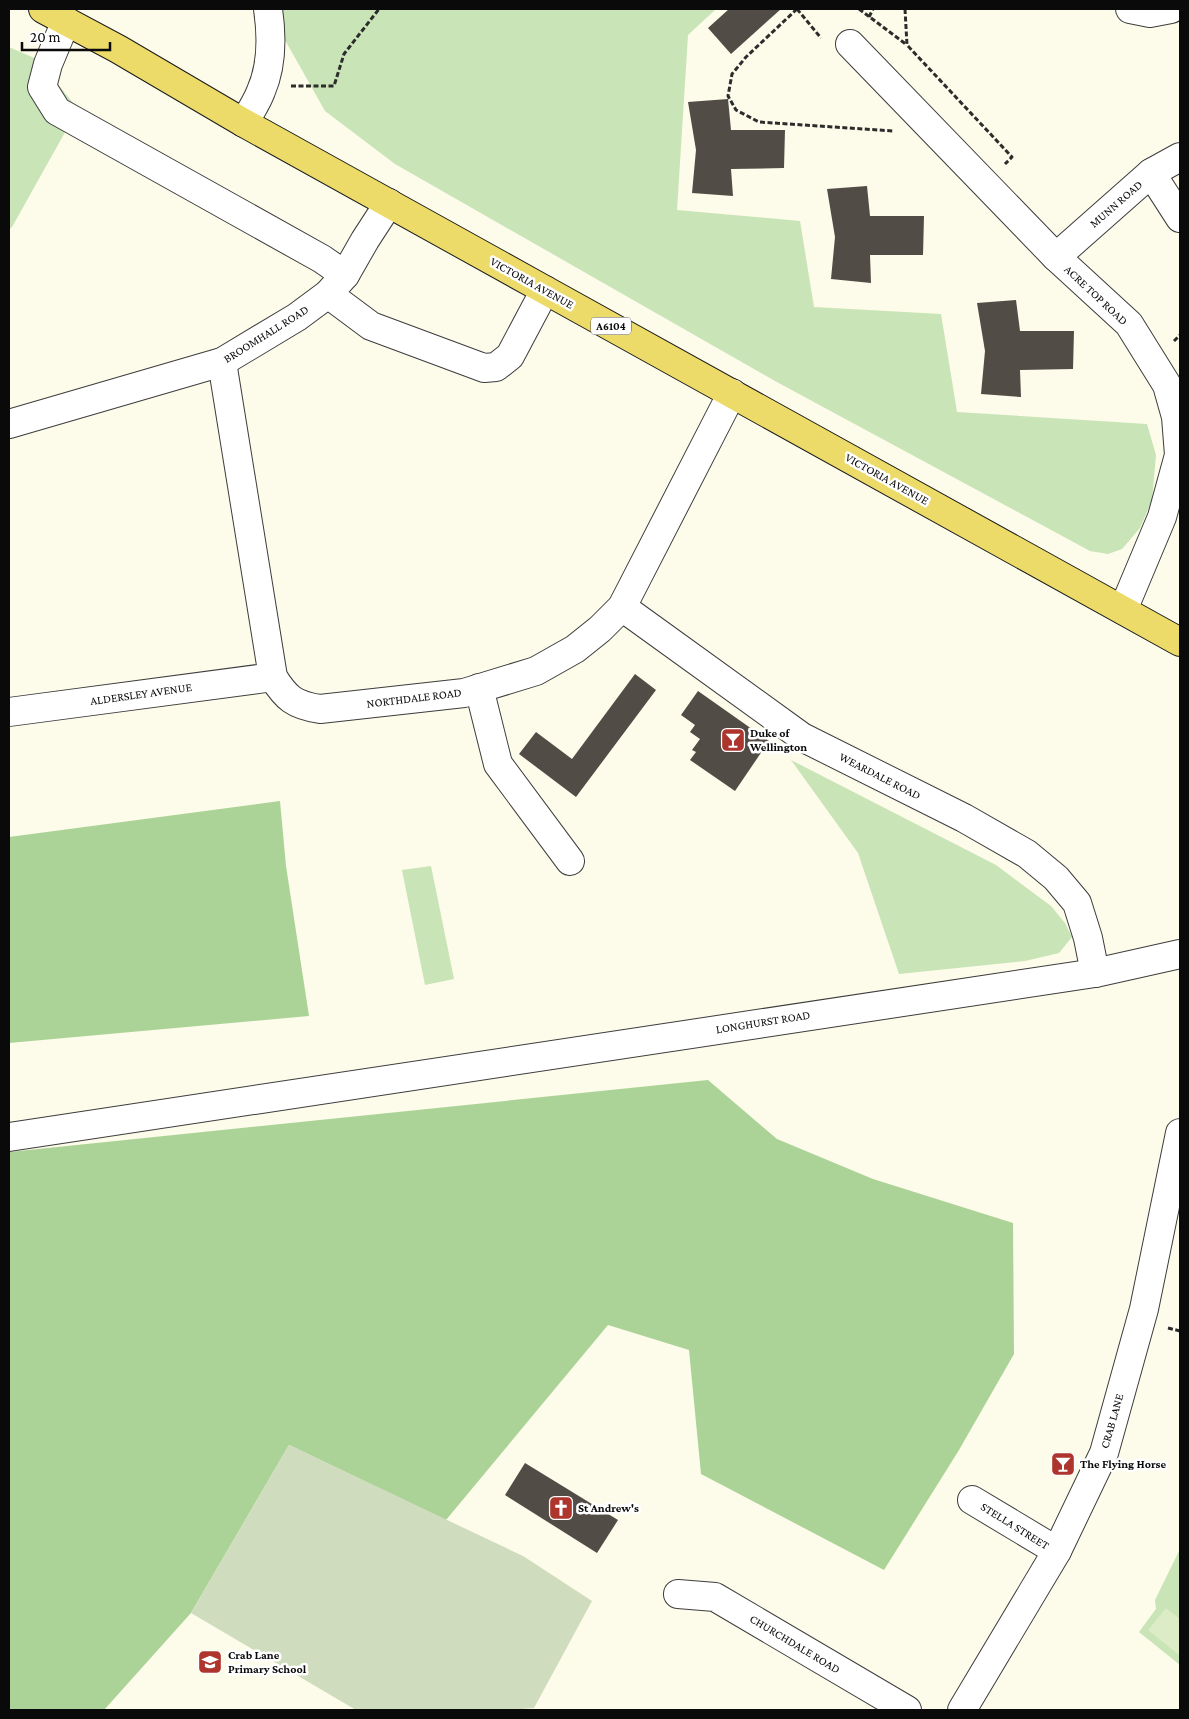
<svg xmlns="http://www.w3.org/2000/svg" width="1189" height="1719" font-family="'Crimson Pro',serif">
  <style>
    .green { fill: #c9e4b6 }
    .forest { fill: #acd397 }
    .cemetery { fill: #cfdcbd }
    .pitch { fill: #dbecc7 }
    .building { fill: #524c47 }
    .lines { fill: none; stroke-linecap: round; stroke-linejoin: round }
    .minor-casing { stroke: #3d3d3d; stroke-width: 30 }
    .major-casing { stroke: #1b1b1b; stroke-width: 30 }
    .path { stroke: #2c2c2c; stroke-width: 3; stroke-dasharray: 5 2.5; stroke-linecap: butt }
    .minor { stroke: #fff; stroke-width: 28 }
    .major { stroke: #eddb69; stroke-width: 28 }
    .labels { text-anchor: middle; stroke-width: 5; stroke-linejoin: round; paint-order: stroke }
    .shield { fill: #fff; stroke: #545454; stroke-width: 1 }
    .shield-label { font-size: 11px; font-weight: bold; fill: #0a0a0a }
    .street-label { font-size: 12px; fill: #0a0a0a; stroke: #fff }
    .poi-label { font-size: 12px; font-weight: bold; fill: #0a0a0a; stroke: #fff; text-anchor: start }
  </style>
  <rect width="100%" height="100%" fill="#fdfbe9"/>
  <g class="green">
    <path d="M276,9H716L688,35L677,210L800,221L814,307L941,314L957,412L1147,424L1156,455L1152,500L1140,528L1122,549L1108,554L1090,551L775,381L395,164L325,111L276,24Z"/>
    <path d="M9,47L48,64L56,82L78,109L12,227L9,229Z"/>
    <path d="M791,760L996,865L1051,906L1065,923L1072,937L1059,953L1025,961L899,974L858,853Z"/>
    <path d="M431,866L454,979L425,985L402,870Z"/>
    <path d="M1180,1549V1665L1139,1632L1156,1609L1155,1600Z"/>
  </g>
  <g class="forest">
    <path d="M280,801L286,866L309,1016L9,1043V837Z"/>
    <path d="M708,1080L777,1139L873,1179L1013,1223L1014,1354L959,1450L884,1570L701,1474L689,1350L608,1325L446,1520L289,1445L191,1613L104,1710H9V1152Z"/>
  </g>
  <path class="cemetery" d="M289,1445L523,1556L592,1601L534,1708L509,1710H356L191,1613Z"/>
  <path class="pitch" d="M1166,1608L1180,1619V1656L1148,1630Z"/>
  <g class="building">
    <path d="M729,9H781L731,54L708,28Z"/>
    <path d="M728,99L731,130H785L784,168L731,169L733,196L692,193L696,150L688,102Z"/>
    <path d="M867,186L870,216H924L923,255H870L871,283L831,279L835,237L827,189Z"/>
    <path d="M1016,300L1020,331H1074L1073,369L1020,370L1021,397L981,394L985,351L977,303Z"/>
    <path d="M635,674L656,690L576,797L519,754L536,732L572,759Z"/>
    <path d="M698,691L769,741L735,791L690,760L696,752L692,750L700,739L690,732L695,725L681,715Z"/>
    <path d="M525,1463L618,1520L597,1553L505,1495Z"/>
  </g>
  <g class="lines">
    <defs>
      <g id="minor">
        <path d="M1130,9L1150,13L1171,9"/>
        <path d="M66,21L48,64L42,87L57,111L322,259L345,275"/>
        <path d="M850,44L1056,257L1129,324L1167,385L1176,417L1179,455L1162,517L1123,610"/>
        <path d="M244,123C250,112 257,102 261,91C272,66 272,36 268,9"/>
        <path d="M1151,173L1180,218"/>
        <path d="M1056,257L1151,173L1180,157"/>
        <path d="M328,294L371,326L484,368L496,367L510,356L545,290"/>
        <path d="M222,362L273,677C286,698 294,705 320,709L464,693L536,671L575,649L600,629L622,607L732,393"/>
        <path d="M9,424L222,362L297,317L328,294L345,275L365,240L389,203"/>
        <path d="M622,607L802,737L964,818L1027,854L1056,878L1077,903L1088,938L1095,973"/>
        <path d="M479,688L498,764L570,861"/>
        <path d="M9,712L273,677"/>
        <path d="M9,1137L1095,973L1180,954"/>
        <path d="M972,1500L1057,1551"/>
        <path d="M678,1594L715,1597L907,1710"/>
        <path d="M962,1710L1057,1551L1104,1453L1144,1309L1180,1133"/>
      </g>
      <path id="major" d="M43,9L118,49L244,123L545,290L1180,642"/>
    </defs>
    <use href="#minor" class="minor-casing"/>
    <use href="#major" class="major-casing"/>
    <g class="path">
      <path d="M797,9L746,57L732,74L728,96L736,110L759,122L894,131"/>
      <path d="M797,9L821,38"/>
      <path d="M859,9L907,45"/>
      <path d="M905,9L907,45L1012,157L1005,164"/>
      <path d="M869,17L873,9"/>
      <path d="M291,86H334L344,54L379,9"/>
      <path d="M1174,341L1180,335"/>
      <path d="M1168,1328L1180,1331"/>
    </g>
    <use href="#minor" class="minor"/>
    <use href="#major" class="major"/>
  </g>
  <defs>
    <symbol id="bar-square" viewBox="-11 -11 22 22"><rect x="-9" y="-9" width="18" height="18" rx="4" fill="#ae352e" stroke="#fff"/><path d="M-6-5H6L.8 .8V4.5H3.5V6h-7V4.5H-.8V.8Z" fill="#fff"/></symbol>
    <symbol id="church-square" viewBox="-11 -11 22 22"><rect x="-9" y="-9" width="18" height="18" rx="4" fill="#ae352e" stroke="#fff"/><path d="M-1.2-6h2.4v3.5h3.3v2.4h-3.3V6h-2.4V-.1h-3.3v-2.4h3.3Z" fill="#fff"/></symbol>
    <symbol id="school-square" viewBox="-11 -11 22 22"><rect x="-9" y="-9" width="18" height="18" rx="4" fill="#ae352e" stroke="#fff"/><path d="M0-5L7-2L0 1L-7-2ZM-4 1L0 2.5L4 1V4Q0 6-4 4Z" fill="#fff"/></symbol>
  </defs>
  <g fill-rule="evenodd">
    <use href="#bar-square" x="719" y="726" width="28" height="28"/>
    <use href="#bar-square" x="1049" y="1450" width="28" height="28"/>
    <use href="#church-square" x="547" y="1494" width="28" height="28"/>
    <use href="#school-square" x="196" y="1648" width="28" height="28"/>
  </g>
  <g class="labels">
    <rect class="shield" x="591" y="317.5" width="40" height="17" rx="4"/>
    <g class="shield-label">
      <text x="611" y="330">A6104</text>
    </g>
    <g class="street-label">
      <text transform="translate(1116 204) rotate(-41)" y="4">MUNN ROAD</text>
      <text transform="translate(532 283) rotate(29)" y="4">VICTORIA AVENUE</text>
      <text transform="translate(1096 295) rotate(43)" y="4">ACRE TOP ROAD</text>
      <text transform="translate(266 334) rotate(-32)" y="4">BROOMHALL ROAD</text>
      <text transform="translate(887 479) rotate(29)" y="4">VICTORIA AVENUE</text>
      <text transform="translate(141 694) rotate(-8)" y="4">ALDERSLEY AVENUE</text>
      <text transform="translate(414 698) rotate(-7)" y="4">NORTHDALE ROAD</text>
      <text transform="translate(880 776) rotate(27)" y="4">WEARDALE ROAD</text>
      <text transform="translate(763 1022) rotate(-9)" y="4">LONGHURST ROAD</text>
      <text transform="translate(1112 1421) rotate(-74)" y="4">CRAB LANE</text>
      <text transform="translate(1015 1526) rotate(32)" y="4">STELLA STREET</text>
      <text transform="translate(795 1644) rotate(31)" y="4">CHURCHDALE ROAD</text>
    </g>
    <g class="poi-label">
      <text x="750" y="737">Duke of<tspan x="750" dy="14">Wellington</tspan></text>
      <text x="1080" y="1468">The Flying Horse</text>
      <text x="578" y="1512">St Andrew's</text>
      <text x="228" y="1659">Crab Lane<tspan x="228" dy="14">Primary School</tspan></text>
    </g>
  </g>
  <rect width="1189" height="1719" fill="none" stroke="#0a0a0a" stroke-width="20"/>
  <path d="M22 42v8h88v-8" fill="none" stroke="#0a0a0a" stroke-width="2.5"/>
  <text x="30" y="42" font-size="15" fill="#0a0a0a" stroke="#ffffff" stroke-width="4" paint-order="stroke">20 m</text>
</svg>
